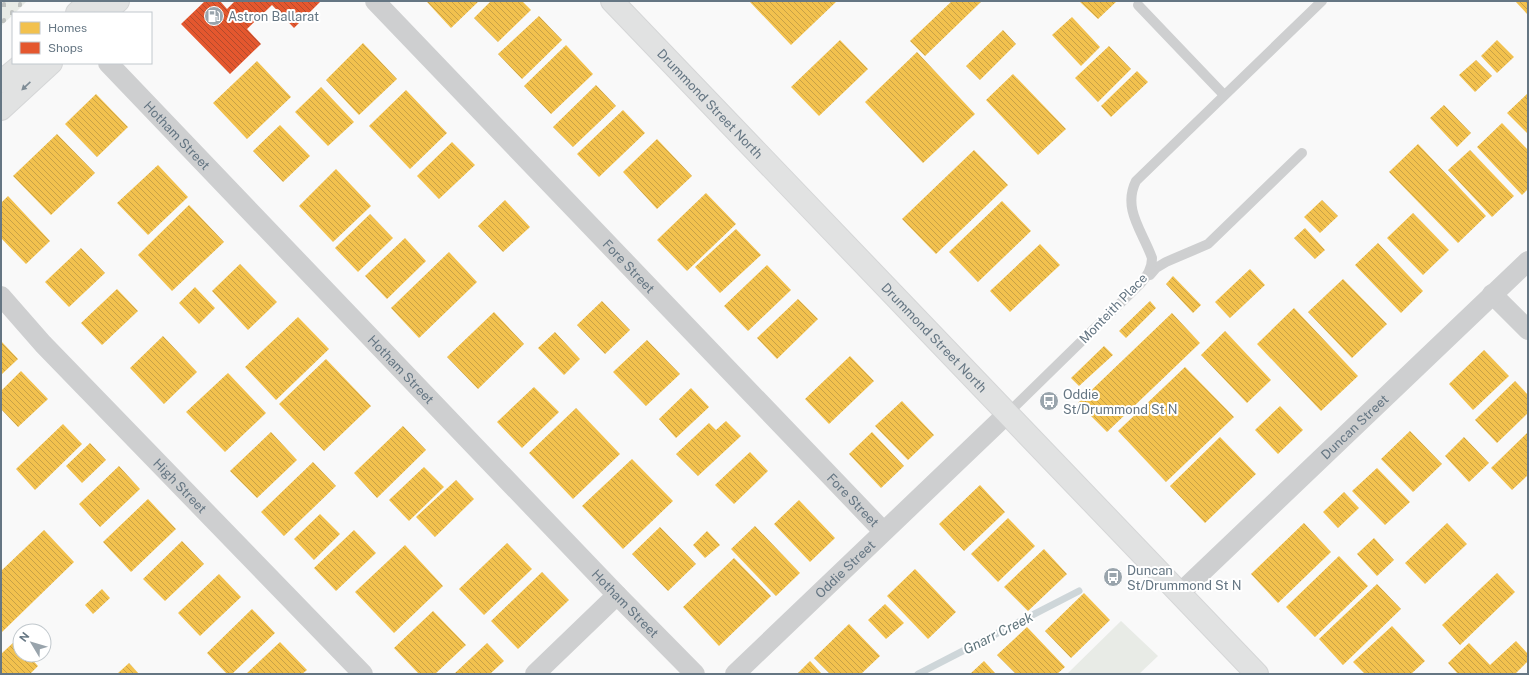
<svg xmlns="http://www.w3.org/2000/svg" width="1529" height="675" font-family="'Public Sans',sans-serif">
  <style>
    .cemetery { fill: url(#cemetery-stones) }
    .park { fill: #e8ebe6 }
    .homes { fill: url(#homes-back-hatch) }
    .shops { fill: url(#shops-back-hatch) }
    .lines { fill: none; stroke-linecap: round; stroke-linejoin: round }
    .stream { stroke: #ced6d9; stroke-width: 7 }
    .secondary-casing { stroke: #d5d6d7; stroke-width: 24 }
    .service { stroke: #cecfd0; stroke-width: 10 }
    .minor { stroke: #cecfd0; stroke-width: 20 }
    .secondary { stroke: #e1e2e2; stroke-width: 22 }
    .oneway { fill: #7e8c96 }
    .labels { text-anchor: middle; stroke-width: 4; stroke-linejoin: round; paint-order: stroke }
    .poi-label { font-size: 13px; fill: #657683; stroke: #fff; text-anchor: start }
    .street-label { font-size: 13px; fill: #657683; stroke: #fff }
    .water-label { font-size: 14px; font-style: italic; fill: #60757c; stroke: #fff }
  </style>
  <defs>
    <pattern id="cemetery-stones" width="16" height="16" patternUnits="userSpaceOnUse"><rect width="16" height="16" fill="#e8ebe6"/><path d="M2 7V4a2 2 0 0 1 4 0v3zM10 15v-3a2 2 0 0 1 4 0v3z" fill="#c0c3c0"/></pattern>
    <pattern id="homes-back-hatch" width="6" height="6" patternUnits="userSpaceOnUse"><rect width="6" height="6" fill="#f2c14e"/><path d="M-1 5l2 2M0 0l6 6M5-1l2 2" fill="none" stroke="#c8a146"/></pattern>
    <pattern id="shops-back-hatch" width="6" height="6" patternUnits="userSpaceOnUse"><rect width="6" height="6" fill="#e4572e"/><path d="M-1 5l2 2M0 0l6 6M5-1l2 2" fill="none" stroke="#b24a2c"/></pattern>
  </defs>
  <rect width="100%" height="100%" fill="#f9f9f9"/>
  <path class="cemetery" d="M1,1H27L15,13H13V15L1,26Z"/>
  <path class="park" d="M1121,621L1158,656L1139,674H1067Z"/>
  <g class="homes">
    <path d="M428,1H479L451,28L427,2Z"/>
    <path d="M491,1H522L531,10L498,42L474,18Z"/>
    <path d="M751,1H837L791,45L750,2Z"/>
    <path d="M952,1H982L925,56L910,41Z"/>
    <path d="M1079,1H1117L1098,19Z"/>
    <path d="M1515,1H1528V15Z"/>
    <path d="M539,16L562,40L522,79L498,54Z"/>
    <path d="M1072,17L1100,47L1081,66L1052,35Z"/>
    <path d="M1003,30L1016,44L980,80L966,66Z"/>
    <path d="M840,40L868,69L819,116L791,87Z"/>
    <path d="M1497,40L1514,57L1497,73L1481,56Z"/>
    <path d="M363,43L397,79L359,115L326,80Z"/>
    <path d="M566,45L593,74L551,114L524,86Z"/>
    <path d="M1109,46L1131,69L1098,102L1075,78Z"/>
    <path d="M917,52L975,114L923,163L865,102Z"/>
    <path d="M1476,60L1492,76L1475,92L1459,75Z"/>
    <path d="M257,61L291,97L247,139L213,103Z"/>
    <path d="M1137,71L1148,82L1111,117L1101,106Z"/>
    <path d="M1013,74L1066,129L1038,155L986,100Z"/>
    <path d="M596,85L616,106L573,147L553,127Z"/>
    <path d="M321,87L354,122L328,146L295,112Z"/>
    <path d="M406,90L447,133L410,169L369,126Z"/>
    <path d="M1528,93V134L1507,113Z"/>
    <path d="M96,94L128,127L97,157L65,124Z"/>
    <path d="M1444,105L1471,133L1457,147L1430,118Z"/>
    <path d="M623,110L645,133L599,177L577,154Z"/>
    <path d="M1502,123L1528,150V189L1522,195L1477,147Z"/>
    <path d="M280,125L310,156L283,182L253,151Z"/>
    <path d="M57,134L95,173L51,215L13,176Z"/>
    <path d="M657,139L692,176L657,209L623,172Z"/>
    <path d="M452,142L475,165L439,199L417,176Z"/>
    <path d="M1418,144L1486,216L1458,243L1389,172Z"/>
    <path d="M974,150L1008,185L936,254L902,219Z"/>
    <path d="M1470,150L1514,196L1492,217L1448,170Z"/>
    <path d="M158,165L188,197L148,235L117,203Z"/>
    <path d="M336,169L371,206L333,242L299,206Z"/>
    <path d="M706,193L736,224L687,271L657,240Z"/>
    <path d="M8,196L50,241L26,264L1,238V203Z"/>
    <path d="M505,200L530,227L503,252L478,226Z"/>
    <path d="M1322,200L1338,216L1320,233L1304,217Z"/>
    <path d="M1002,201L1031,231L978,282L949,252Z"/>
    <path d="M189,205L224,242L172,291L138,255Z"/>
    <path d="M1413,213L1449,250L1423,275L1387,238Z"/>
    <path d="M370,214L393,238L358,272L335,248Z"/>
    <path d="M1305,228L1325,250L1315,259L1294,238Z"/>
    <path d="M736,229L761,255L720,293L695,267Z"/>
    <path d="M405,238L426,261L387,299L365,276Z"/>
    <path d="M1378,243L1423,291L1401,313L1355,265Z"/>
    <path d="M1040,244L1060,265L1010,312L990,291Z"/>
    <path d="M81,248L105,273L69,307L45,282Z"/>
    <path d="M449,252L477,282L419,338L391,308Z"/>
    <path d="M240,264L277,302L248,330L212,291Z"/>
    <path d="M767,265L791,290L748,331L724,306Z"/>
    <path d="M1250,269L1265,285L1230,318L1215,302Z"/>
    <path d="M1173,276L1201,305L1193,313L1166,284Z"/>
    <path d="M1343,279L1387,324L1352,358L1308,312Z"/>
    <path d="M195,287L215,308L199,324L179,303Z"/>
    <path d="M117,289L138,311L102,345L81,323Z"/>
    <path d="M798,299L818,319L777,359L757,338Z"/>
    <path d="M602,301L630,330L605,354L577,325Z"/>
    <path d="M1150,301L1156,308L1126,338L1119,331Z"/>
    <path d="M1294,308L1358,376L1321,411L1257,344Z"/>
    <path d="M494,312L524,344L478,389L447,357Z"/>
    <path d="M1172,313L1200,343L1107,432L1078,403Z"/>
    <path d="M298,317L329,349L276,400L245,367Z"/>
    <path d="M1225,331L1271,380L1247,403L1201,355Z"/>
    <path d="M555,332L580,359L564,375L538,348Z"/>
    <path d="M163,336L197,372L164,404L130,368Z"/>
    <path d="M647,340L680,374L646,406L613,372Z"/>
    <path d="M1,341L18,359L1,375Z"/>
    <path d="M1104,346L1113,355L1079,386L1071,378Z"/>
    <path d="M1484,350L1509,376L1473,410L1449,384Z"/>
    <path d="M850,356L874,381L829,424L805,399Z"/>
    <path d="M326,359L371,406L324,451L279,404Z"/>
    <path d="M1185,367L1234,417L1166,482L1118,431Z"/>
    <path d="M21,371L48,399L18,427L1,409V391Z"/>
    <path d="M228,373L266,413L225,452L186,412Z"/>
    <path d="M1515,381L1528,395V413L1497,443L1475,420Z"/>
    <path d="M534,387L559,412L522,448L497,422Z"/>
    <path d="M691,388L709,407L676,438L659,419Z"/>
    <path d="M902,401L934,435L908,460L875,426Z"/>
    <path d="M1280,406L1303,430L1278,454L1255,430Z"/>
    <path d="M576,408L620,454L573,499L529,453Z"/>
    <path d="M726,421L741,436L698,476L676,454L709,423L716,430Z"/>
    <path d="M63,424L82,444L35,490L16,469Z"/>
    <path d="M403,426L426,450L377,498L354,473Z"/>
    <path d="M1410,431L1442,464L1413,492L1381,459Z"/>
    <path d="M271,432L297,460L257,498L230,471Z"/>
    <path d="M872,432L904,466L881,488L849,454Z"/>
    <path d="M1528,432V475L1512,490L1491,468Z"/>
    <path d="M1220,437L1256,474L1205,523L1170,486Z"/>
    <path d="M1464,437L1489,463L1469,482L1445,456Z"/>
    <path d="M90,443L106,460L82,483L66,466Z"/>
    <path d="M750,452L768,471L734,504L715,485Z"/>
    <path d="M632,459L673,501L623,549L582,506Z"/>
    <path d="M313,462L336,486L284,536L261,512Z"/>
    <path d="M119,466L140,489L100,527L79,504Z"/>
    <path d="M424,467L444,487L409,521L389,500Z"/>
    <path d="M1377,468L1410,502L1385,525L1352,491Z"/>
    <path d="M456,480L474,499L435,537L416,517Z"/>
    <path d="M980,485L1005,512L964,551L939,524Z"/>
    <path d="M1344,492L1359,508L1338,528L1323,512Z"/>
    <path d="M148,499L176,529L131,572L103,542Z"/>
    <path d="M799,500L835,538L810,562L774,524Z"/>
    <path d="M320,514L340,534L314,560L294,539Z"/>
    <path d="M1008,518L1035,546L998,582L971,554Z"/>
    <path d="M1304,523L1331,552L1278,603L1251,574Z"/>
    <path d="M1447,523L1467,544L1425,584L1405,563Z"/>
    <path d="M755,526L800,573L776,596L731,549Z"/>
    <path d="M660,527L696,564L668,591L632,554Z"/>
    <path d="M44,530L74,562L1,633V571Z"/>
    <path d="M354,530L376,553L336,591L314,568Z"/>
    <path d="M707,531L720,545L705,558L693,545Z"/>
    <path d="M1374,538L1394,560L1377,576L1357,554Z"/>
    <path d="M182,541L204,564L165,601L143,579Z"/>
    <path d="M507,543L532,569L484,615L459,589Z"/>
    <path d="M405,545L443,586L394,633L355,592Z"/>
    <path d="M1044,549L1067,574L1028,611L1004,587Z"/>
    <path d="M1339,556L1368,586L1315,637L1286,607Z"/>
    <path d="M734,558L771,596L719,646L683,607Z"/>
    <path d="M915,569L956,612L928,639L887,596Z"/>
    <path d="M542,572L569,600L518,649L491,621Z"/>
    <path d="M1497,573L1515,592L1460,645L1442,625Z"/>
    <path d="M219,574L241,597L200,636L178,613Z"/>
    <path d="M1377,584L1401,609L1343,665L1319,639Z"/>
    <path d="M102,589L110,598L93,614L85,605Z"/>
    <path d="M1084,593L1110,620L1071,658L1045,631Z"/>
    <path d="M885,604L904,623L886,639L868,620Z"/>
    <path d="M252,609L275,633L232,674H227L207,653Z"/>
    <path d="M433,611L466,645L435,674H419L394,648Z"/>
    <path d="M849,624L880,656L861,674H830L814,658Z"/>
    <path d="M1392,626L1425,661L1411,674H1365L1353,662Z"/>
    <path d="M1027,627L1065,667L1057,674H1016L997,655Z"/>
    <path d="M15,641L20,647V655H28L38,666L30,674H1V654Z"/>
    <path d="M1516,641L1528,654V661L1515,674H1458L1448,663L1469,643L1490,665Z"/>
    <path d="M280,642L307,670L302,674H246Z"/>
    <path d="M487,643L504,661L490,674H454Z"/>
    <path d="M810,661L822,674H797Z"/>
    <path d="M984,661L996,674H970Z"/>
    <path d="M129,663L139,674H117Z"/>
  </g>
  <path class="shops" d="M205,1H220L227,9L235,1H321L294,28L272,5L247,29L261,44L230,74L181,24Z"/>
  <g class="lines">
    <path class="stream" d="M918,674L1079,591"/>
    <defs>
      <g id="secondary">
        <path id="s6" d="M612,1L1257,674"/>
        <path d="M77,13L90,1"/>
        <path d="M105,13L118,1"/>
        <path d="M1,82L24,63"/>
        <path d="M1,109L51,63"/>
      </g>
    </defs>
    <use href="#secondary" class="secondary-casing"/>
    <g class="service">
      <path d="M1138,5L1224,95"/>
      <path d="M1150,275L1156,268L1166,262L1208,244L1302,153"/>
      <path d="M1007,414L1140,284C1147,276 1152,269 1152,258C1143,232 1122,209 1136,181L1322,1"/>
    </g>
    <g class="minor">
      <path id="s1" d="M375,1L883,531"/>
      <path id="s2" d="M108,63L617,595L695,674"/>
      <path d="M1492,294L1528,330"/>
      <path id="s3" d="M1,296L43,344L363,674"/>
      <path id="s4" d="M1180,593L1528,261"/>
      <path d="M535,674L617,595"/>
      <path id="s5" d="M735,674L1007,414"/>
    </g>
    <use href="#secondary" class="secondary"/>
  </g>
  <defs><path id="oneway-solid" d="M-6-.8H1V-3.2L6.5 0L1 3.2V.8H-6Z"/></defs>
  <use class="oneway" href="#oneway-solid" transform="translate(26 86) rotate(137)"/>
  <defs>
    <symbol id="fuel-disc" viewBox="-11 -11 22 22"><circle r="9.5" fill="#99a4ac" stroke="#fff"/><path d="M-5.5-6h7V0h2V4h1.3V-2.5L3-4.5l.8-.8L6-3V5H2.5V1h-1V6h-7ZM-4.2-4.7v3.2H.2V-4.7Z" fill="#fff"/></symbol>
    <symbol id="bus-disc" viewBox="-11 -11 22 22"><circle r="9.5" fill="#99a4ac" stroke="#fff"/><path d="M-5-6H5V4H4V6H2V4H-2V6H-4V4H-5ZM-3.5-4V0h7V-4ZM-3.5 1.2v1.5H-2V1.2ZM2 1.2v1.5H3.5V1.2Z" fill="#fff"/></symbol>
  </defs>
  <g fill-rule="evenodd">
    <use href="#fuel-disc" x="203" y="5" width="22" height="22"/>
    <use href="#bus-disc" x="1038" y="390" width="22" height="22"/>
    <use href="#bus-disc" x="1102" y="566" width="22" height="22"/>
  </g>
  <g class="labels">
    <g class="poi-label">
      <text x="228" y="21">Astron Ballarat</text>
      <text x="1063" y="399">Oddie<tspan x="1063" dy="15">St/Drummond St N</tspan></text>
      <text x="1127" y="575">Duncan<tspan x="1127" dy="15">St/Drummond St N</tspan></text>
    </g>
    <g class="street-label">
      <text dy="5" stroke="none"><textPath href="#s6" startOffset="142">Drummond Street North</textPath></text>
      <text dy="5" stroke="none"><textPath href="#s2" startOffset="100">Hotham Street</textPath></text>
      <text dy="5" stroke="none"><textPath href="#s1" startOffset="367">Fore Street</textPath></text>
      <text transform="translate(1113 308) rotate(-46)" y="5">Monteith Place</text>
      <text dy="5" stroke="none"><textPath href="#s6" startOffset="466">Drummond Street North</textPath></text>
      <text dy="5" stroke="none"><textPath href="#s2" startOffset="424">Hotham Street</textPath></text>
      <text dy="5" stroke="none"><textPath href="#s4" startOffset="241">Duncan Street</textPath></text>
      <text dy="5" stroke="none"><textPath href="#s3" startOffset="261">High Street</textPath></text>
      <text dy="5" stroke="none"><textPath href="#s1" startOffset="691">Fore Street</textPath></text>
      <text dy="5" stroke="none"><textPath href="#s5" startOffset="152">Oddie Street</textPath></text>
      <text dy="5" stroke="none"><textPath href="#s2" startOffset="748">Hotham Street</textPath></text>
    </g>
    <g class="water-label">
      <text transform="translate(998 633) rotate(-27)" y="5">Gnarr Creek</text>
    </g>
  </g>
  <rect width="1529" height="675" fill="none" stroke="#657683" stroke-width="4"/>
  <rect x="12" y="12" width="140" height="52" fill="#ffffff" stroke="#c1c8cd"/>
  <rect x="20" y="22" width="20" height="12" fill="#f2c14e" stroke="#c1c8cd"/>
  <text x="48" y="32" font-size="12" fill="#657683">Homes</text>
  <rect x="20" y="42" width="20" height="12" fill="#e4572e" stroke="#c1c8cd"/>
  <text x="48" y="52" font-size="12" fill="#657683">Shops</text>
  <g transform="translate(32 643) rotate(308)"><circle r="19" fill="#ffffff" stroke="#c1c8cd"/>
  <path d="M0-3L7 15L0 10L-7 15Z" fill="#99a4ac"/>
  <text y="-6" font-size="11" font-weight="bold" text-anchor="middle" fill="#657683">N</text>
  </g>
</svg>
